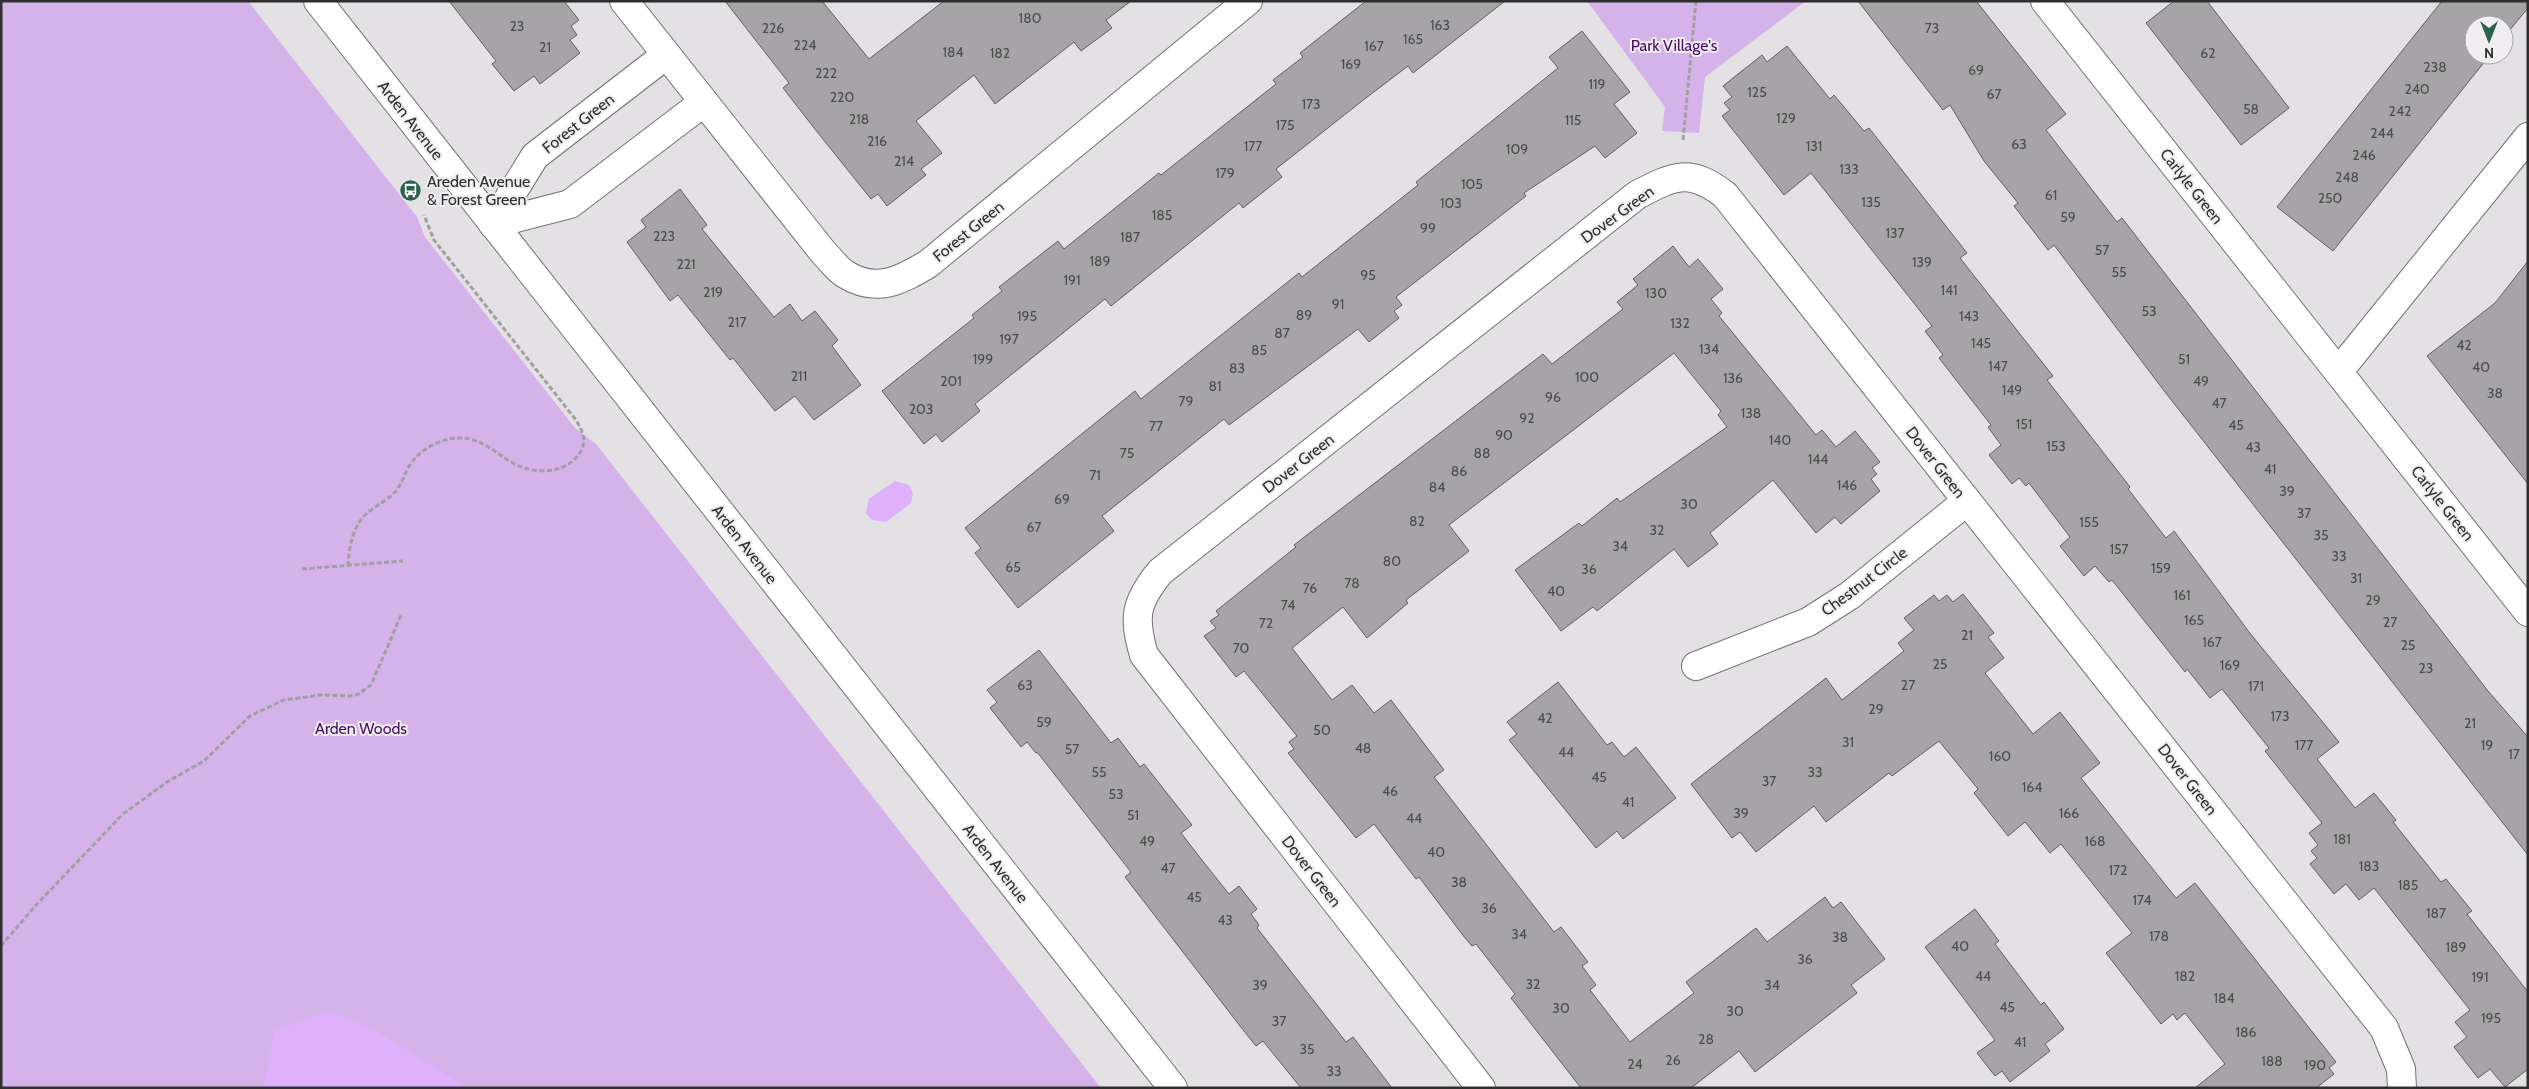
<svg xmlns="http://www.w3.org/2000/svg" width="2529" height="1089" font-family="Cabin,sans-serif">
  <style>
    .green { fill: #d5b3ea }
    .water { fill: #dfb0fc }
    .building { fill: #a6a4a7; stroke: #615f62 }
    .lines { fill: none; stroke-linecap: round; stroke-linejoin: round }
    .street-casing { stroke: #737174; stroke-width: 30 }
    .secondary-casing { stroke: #737174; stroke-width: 30 }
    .path { stroke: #a09fa1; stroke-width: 3; stroke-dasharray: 5 2.5; stroke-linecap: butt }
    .street { stroke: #fff; stroke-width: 28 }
    .secondary { stroke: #fff; stroke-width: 28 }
    .labels { text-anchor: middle; stroke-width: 4; stroke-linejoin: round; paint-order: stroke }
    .number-label { font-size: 14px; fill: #4c4c4d }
    .park-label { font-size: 16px; fill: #4a0b65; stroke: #f0eef1 }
    .street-label { font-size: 16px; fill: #2e2e2f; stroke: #f0eef1 }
    .poi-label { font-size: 16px; fill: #2e2e2f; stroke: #f0eef1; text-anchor: start }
  </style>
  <rect width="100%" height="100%" fill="#e3e1e4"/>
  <g class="green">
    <path d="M1,1H248L417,217L425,237L575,428L596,444L1101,1088H1Z"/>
    <path d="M1587,1H1806L1705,77L1699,133L1662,131L1665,107Z"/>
  </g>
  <g class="water">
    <path d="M895,481L909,485L913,494L911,503L886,522L872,520L866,513L869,499Z"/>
    <path d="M329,1011L376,1031L468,1088H264L275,1031Z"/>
  </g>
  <g class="building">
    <path d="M449,1H564L579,20L571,26L577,35L570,40L580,53L540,84L534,76L514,91L492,64L496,61Z"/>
    <path d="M725,1H822L869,59L944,1H1131L1106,20L1112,28L1081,51L1074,42L995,104L974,75L916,121L942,153L921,169L926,175L887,206L878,194L871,199L818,133L783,88L789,83Z"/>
    <path d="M1366,1H1505L1413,73L1408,66L1362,101L1276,169L1282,177L1243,208L1239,203L1111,306L1105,299L975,404L980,411L942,442L936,434L924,444L882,391L974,318L972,315L1002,291L999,287L1058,241L1064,249L1159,173L1161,175L1276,84L1273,80L1303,57L1300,53Z"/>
    <path d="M1858,1H1976L2066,114L2046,130L2117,222L2122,218L2488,691L2528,737V855L2165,392L2054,245L2048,250L2014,206L2018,203L1984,161L1950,105L1943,110Z"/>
    <path d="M2174,1H2207L2289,108L2241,145L2146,23Z"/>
    <path d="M2442,1H2528V8L2504,37V25H2474V55H2490L2333,251L2277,207Z"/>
    <path d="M1582,31L1630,92L1614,104L1637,133L1605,158L1595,146L1524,193L1526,196L1396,297L1402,305L1394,311L1399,318L1369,342L1358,329L1229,425L1224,419L1102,516L1114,531L1018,608L975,553L981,548L965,528L1135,391L1141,399L1299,273L1302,277L1418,185L1416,182L1558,68L1549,57Z"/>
    <path d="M1787,46L1830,99L1834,95L1864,131L1869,128L1967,253L1960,258L2053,376L2047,380L2130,487L2128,489L2166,538L2174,531L2249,632L2339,742L2317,759L2355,808L2374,793L2396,820L2393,822L2441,882L2446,879L2472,911L2467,914L2528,992V1069L2505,1087L2490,1069L2478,1078L2454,1047L2467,1037L2455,1022L2470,1010L2374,888L2359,900L2346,884L2334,894L2310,864L2317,858L2311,851L2318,845L2309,833L2322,823L2265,751L2269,748L2222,689L2210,698L2187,669L2185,672L2112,580L2109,582L2095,566L2084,576L2060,546L2070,537L2029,483L2026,486L2019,478L2012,484L1989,455L2001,445L1988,427L1991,425L1939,358L1943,355L1925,331L1932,326L1811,173L1784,195L1722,116L1730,110L1724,103L1732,97L1723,86L1762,55L1767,62Z"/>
    <path d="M680,189L707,225L702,229L774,317L790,304L802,321L815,311L838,340L832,346L861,385L814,420L795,396L775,411L733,358L730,360L678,295L670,301L627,242L646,227L641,220Z"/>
    <path d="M1673,246L1689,267L1698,259L1723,289L1711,299L1722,313L1719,316L1816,435L1822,430L1836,447L1855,431L1880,462L1872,468L1877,474L1871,479L1880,491L1841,524L1835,517L1816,533L1773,480L1710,533L1718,544L1688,567L1674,549L1597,611L1593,607L1561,631L1515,570L1579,523L1582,526L1617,498L1620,502L1727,427L1718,415L1721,411L1674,353L1449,525L1469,551L1406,600L1408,603L1367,638L1343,607L1292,648L1332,700L1352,685L1374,713L1391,700L1444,770L1434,777L1554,932L1561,927L1588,962L1582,966L1596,985L1590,990L1630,1042L1694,993L1686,982L1756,928L1767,942L1825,897L1833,908L1841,902L1885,959L1851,985L1857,993L1755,1072L1739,1051L1691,1088H1581L1511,998L1515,994L1476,944L1472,946L1465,938L1419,877L1416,879L1374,824L1356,838L1288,753L1294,749L1289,742L1297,736L1244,671L1236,677L1204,636L1216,628L1210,621L1219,615L1216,611L1296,547L1294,545L1543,354L1552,364L1623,309L1617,302L1638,285L1633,279Z"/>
    <path d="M2528,261V484L2427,356L2495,303Z"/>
    <path d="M1963,594L1994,633L1988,637L2004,658L1985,673L2033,734L2060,712L2100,763L2081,778L2152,868L2176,898L2195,883L2336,1062L2329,1068L2334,1074L2316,1088H2195L2225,1064L2185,1013L2177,1020L2173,1014L2161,1024L2106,953L2132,933L2061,844L2050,853L2025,822L2008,836L1974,793L1978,789L1939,741L1892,776L1889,773L1826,822L1814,806L1756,852L1740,832L1732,838L1691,784L1826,678L1842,700L1904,651L1898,643L1914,630L1904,618L1934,595L1939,601L1947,595L1953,602Z"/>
    <path d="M1039,650L1111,743L1118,738L1140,767L1144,764L1192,825L1181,833L1205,864L1229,894L1239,886L1257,909L1251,914L1259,925L1257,928L1346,1042L1353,1037L1392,1088H1301L1263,1041L1256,1046L1240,1026L1125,877L1131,872L1037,752L1036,753L1027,742L1021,747L990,708L997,702L987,690Z"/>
    <path d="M1558,682L1607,745L1612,742L1624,757L1636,747L1676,798L1623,839L1617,831L1596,848L1509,740L1517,734L1507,722Z"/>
    <path d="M1975,909L1999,941L1995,944L2041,1005L2044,1002L2064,1029L2045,1044L2050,1051L2010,1082L2002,1071L1995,1076L1977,1053L1995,1040L1925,947Z"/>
  </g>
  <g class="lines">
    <defs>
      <g id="street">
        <path d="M624,1L823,252C830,259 837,269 845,274C877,294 901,280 928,264L1248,1"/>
        <path d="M2045,1L2528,612"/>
        <path d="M493,224L570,204L704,102"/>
        <path d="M493,224L535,156L666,55"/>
        <path d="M2339,371L2528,137"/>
        <path d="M1696,666L1808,622L1849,596L1967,501"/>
        <path d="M1481,1088L1144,655C1133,617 1135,603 1160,572L1637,195C1675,175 1690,168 1725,195L2384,1028L2401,1069L2402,1088"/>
      </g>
      <path id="secondary" d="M318,1L1173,1088"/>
    </defs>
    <use href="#street" class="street-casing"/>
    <use href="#secondary" class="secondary-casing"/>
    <g class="path">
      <path d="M1683,140L1696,1"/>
      <path d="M348,566C349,546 353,523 370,511C378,504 388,500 394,493C402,485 404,475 409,466C419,450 439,439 457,438C483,437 495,454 515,464C537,476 571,473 582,449C587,438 581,429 576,420L434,240L424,215"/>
      <path d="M302,569L403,561"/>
      <path d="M1,946L37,904L123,814L167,782L204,761L250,716L284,700L321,695L350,696L359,694L371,685L402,613"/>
    </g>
    <use href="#street" class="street"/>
    <use href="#secondary" class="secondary"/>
  </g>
  <defs>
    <symbol id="bus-disc" viewBox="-11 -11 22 22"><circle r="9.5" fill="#2a624a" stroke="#f0eef1"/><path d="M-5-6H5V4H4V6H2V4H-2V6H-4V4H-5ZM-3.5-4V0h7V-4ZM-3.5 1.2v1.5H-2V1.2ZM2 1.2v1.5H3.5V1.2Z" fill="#fff"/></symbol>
  </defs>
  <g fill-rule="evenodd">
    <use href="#bus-disc" x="398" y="178" width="25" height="25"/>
  </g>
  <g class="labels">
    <g class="number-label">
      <text x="1030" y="23">180</text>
      <text x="1440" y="30">163</text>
      <text x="517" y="31">23</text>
      <text x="773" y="33">226</text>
      <text x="1932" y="33">73</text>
      <text x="1413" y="44">165</text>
      <text x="805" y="50">224</text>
      <text x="1374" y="51">167</text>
      <text x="545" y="52">21</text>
      <text x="953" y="57">184</text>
      <text x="1000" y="58">182</text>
      <text x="2208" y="58">62</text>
      <text x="1351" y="69">169</text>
      <text x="2435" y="72">238</text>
      <text x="1976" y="75">69</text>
      <text x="826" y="78">222</text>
      <text x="1597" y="89">119</text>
      <text x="2417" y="94">240</text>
      <text x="1757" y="97">125</text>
      <text x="1994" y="99">67</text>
      <text x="842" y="102">220</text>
      <text x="1311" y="109">173</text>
      <text x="2251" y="114">58</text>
      <text x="2400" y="116">242</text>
      <text x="1786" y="123">129</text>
      <text x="859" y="124">218</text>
      <text x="1573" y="125">115</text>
      <text x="1285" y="130">175</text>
      <text x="2382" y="138">244</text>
      <text x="877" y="146">216</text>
      <text x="2019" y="149">63</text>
      <text x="1253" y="151">177</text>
      <text x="1814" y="151">131</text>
      <text x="1517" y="154">109</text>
      <text x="2364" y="160">246</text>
      <text x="904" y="166">214</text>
      <text x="1849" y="174">133</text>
      <text x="1225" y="178">179</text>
      <text x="2347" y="182">248</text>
      <text x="1472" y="189">105</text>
      <text x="2051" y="200">61</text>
      <text x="2330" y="203">250</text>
      <text x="1871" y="207">135</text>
      <text x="1451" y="208">103</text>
      <text x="1162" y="220">185</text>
      <text x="2068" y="222">59</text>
      <text x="1428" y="233">99</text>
      <text x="1895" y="238">137</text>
      <text x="664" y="241">223</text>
      <text x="1130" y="242">187</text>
      <text x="2102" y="255">57</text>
      <text x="1100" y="266">189</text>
      <text x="1922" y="267">139</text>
      <text x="686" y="269">221</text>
      <text x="2119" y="277">55</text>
      <text x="1368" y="280">95</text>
      <text x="1072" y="285">191</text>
      <text x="1949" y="295">141</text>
      <text x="713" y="297">219</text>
      <text x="1656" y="298">130</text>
      <text x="1338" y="309">91</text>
      <text x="2149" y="316">53</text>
      <text x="1304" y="320">89</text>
      <text x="1027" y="321">195</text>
      <text x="1969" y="321">143</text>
      <text x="737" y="327">217</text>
      <text x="1680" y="328">132</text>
      <text x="1282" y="338">87</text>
      <text x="1009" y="344">197</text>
      <text x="1981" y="348">145</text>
      <text x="2464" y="350">42</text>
      <text x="1709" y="354">134</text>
      <text x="1259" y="355">85</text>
      <text x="983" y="364">199</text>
      <text x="2184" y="364">51</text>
      <text x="1998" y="371">147</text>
      <text x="2481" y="372">40</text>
      <text x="1237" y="373">83</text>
      <text x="799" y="381">211</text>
      <text x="1587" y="382">100</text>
      <text x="1733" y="383">136</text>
      <text x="951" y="386">201</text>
      <text x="2201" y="386">49</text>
      <text x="1215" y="391">81</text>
      <text x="2012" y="395">149</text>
      <text x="2495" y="398">38</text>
      <text x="1553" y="402">96</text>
      <text x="1186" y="406">79</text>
      <text x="2219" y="408">47</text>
      <text x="921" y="414">203</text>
      <text x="1751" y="418">138</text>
      <text x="1527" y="423">92</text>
      <text x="2024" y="429">151</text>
      <text x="2236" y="430">45</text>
      <text x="1156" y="431">77</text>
      <text x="1504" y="440">90</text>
      <text x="1780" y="445">140</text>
      <text x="2056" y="451">153</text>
      <text x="2253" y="452">43</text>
      <text x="1127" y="458">75</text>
      <text x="1482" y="458">88</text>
      <text x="1818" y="464">144</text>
      <text x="2270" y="474">41</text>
      <text x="1459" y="476">86</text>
      <text x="1095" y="480">71</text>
      <text x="1847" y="490">146</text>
      <text x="1437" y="492">84</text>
      <text x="2287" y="496">39</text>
      <text x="1062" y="504">69</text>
      <text x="1689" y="509">30</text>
      <text x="2304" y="518">37</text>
      <text x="1417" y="526">82</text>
      <text x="2089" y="527">155</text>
      <text x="1034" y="532">67</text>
      <text x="1657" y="535">32</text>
      <text x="2321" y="540">35</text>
      <text x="1620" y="551">34</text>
      <text x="2119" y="554">157</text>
      <text x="2339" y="561">33</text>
      <text x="1392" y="566">80</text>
      <text x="1013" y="572">65</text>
      <text x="2161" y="573">159</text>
      <text x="1589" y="574">36</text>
      <text x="2356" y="583">31</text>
      <text x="1352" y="588">78</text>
      <text x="1310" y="593">76</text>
      <text x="1556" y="596">40</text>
      <text x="2182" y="600">161</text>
      <text x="2373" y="605">29</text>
      <text x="1288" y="610">74</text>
      <text x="2194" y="625">165</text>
      <text x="2390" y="627">27</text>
      <text x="1266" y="628">72</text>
      <text x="1967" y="640">21</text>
      <text x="2212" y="647">167</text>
      <text x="2408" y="650">25</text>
      <text x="1241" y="653">70</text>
      <text x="1940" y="669">25</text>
      <text x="2230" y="670">169</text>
      <text x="2426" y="673">23</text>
      <text x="1025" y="690">63</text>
      <text x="1908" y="690">27</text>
      <text x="2256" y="691">171</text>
      <text x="1876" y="714">29</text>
      <text x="2280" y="721">173</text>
      <text x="1545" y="723">42</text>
      <text x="1044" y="727">59</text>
      <text x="2470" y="728">21</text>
      <text x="1322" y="735">50</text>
      <text x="1848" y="747">31</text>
      <text x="2304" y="750">177</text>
      <text x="2487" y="750">19</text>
      <text x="1363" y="753">48</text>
      <text x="1072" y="754">57</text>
      <text x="1566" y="757">44</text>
      <text x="2514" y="759">17</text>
      <text x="2000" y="761">160</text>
      <text x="1099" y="777">55</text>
      <text x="1815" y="777">33</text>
      <text x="1599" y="782">45</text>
      <text x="1769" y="786">37</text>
      <text x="2032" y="792">164</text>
      <text x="1390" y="796">46</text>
      <text x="1116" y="799">53</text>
      <text x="1628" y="807">41</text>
      <text x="1741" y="818">39</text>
      <text x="2069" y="818">166</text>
      <text x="1133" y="820">51</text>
      <text x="1414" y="823">44</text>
      <text x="2342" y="844">181</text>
      <text x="1147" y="846">49</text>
      <text x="2095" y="846">168</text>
      <text x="1436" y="857">40</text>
      <text x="2369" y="871">183</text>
      <text x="1168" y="873">47</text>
      <text x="2118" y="875">172</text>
      <text x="1459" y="887">38</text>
      <text x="2408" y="890">185</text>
      <text x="1194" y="902">45</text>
      <text x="2142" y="905">174</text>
      <text x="1489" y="913">36</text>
      <text x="2436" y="918">187</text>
      <text x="1225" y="925">43</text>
      <text x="1519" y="939">34</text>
      <text x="2159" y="941">178</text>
      <text x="1840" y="942">38</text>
      <text x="1960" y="951">40</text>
      <text x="2456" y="952">189</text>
      <text x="1805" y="964">36</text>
      <text x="1983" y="981">44</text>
      <text x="2185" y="981">182</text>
      <text x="2480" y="982">191</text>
      <text x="1533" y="989">32</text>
      <text x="1260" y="990">39</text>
      <text x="1772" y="990">34</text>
      <text x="2224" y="1003">184</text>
      <text x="2007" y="1012">45</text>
      <text x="1561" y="1013">30</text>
      <text x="1735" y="1016">30</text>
      <text x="2491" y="1023">195</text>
      <text x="1279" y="1026">37</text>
      <text x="2246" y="1037">186</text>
      <text x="1706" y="1044">28</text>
      <text x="2020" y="1047">41</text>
      <text x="1307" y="1054">35</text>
      <text x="1673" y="1065">26</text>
      <text x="2272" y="1066">188</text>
      <text x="1635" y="1069">24</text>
      <text x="2315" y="1070">190</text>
      <text x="1334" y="1076">33</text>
    </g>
    <g class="park-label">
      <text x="1674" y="51">Park Village's</text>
      <text x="361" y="734">Arden Woods</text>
    </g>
    <g class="street-label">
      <text transform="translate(411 120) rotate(52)" y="6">Arden Avenue</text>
      <text transform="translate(578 123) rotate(-38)" y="6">Forest Green</text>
      <text transform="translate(2192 186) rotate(52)" y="6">Carlyle Green</text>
      <text transform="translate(1617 214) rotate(-36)" y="6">Dover Green</text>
      <text transform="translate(968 231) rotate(-39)" y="6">Forest Green</text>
      <text transform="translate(1936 462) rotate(52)" y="6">Dover Green</text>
      <text transform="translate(1298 463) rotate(-38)" y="6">Dover Green</text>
      <text transform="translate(2443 503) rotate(52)" y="6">Carlyle Green</text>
      <text transform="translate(745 544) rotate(52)" y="6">Arden Avenue</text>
      <text transform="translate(1864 581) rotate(-37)" y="6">Chestnut Circle</text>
      <text transform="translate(2188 779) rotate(52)" y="6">Dover Green</text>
      <text transform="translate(996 863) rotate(52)" y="6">Arden Avenue</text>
      <text transform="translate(1312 871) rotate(52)" y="6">Dover Green</text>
    </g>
    <g class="poi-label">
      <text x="427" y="187">Areden Avenue<tspan x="427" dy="18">&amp; Forest Green</tspan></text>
    </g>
  </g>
  <rect width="2529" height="1089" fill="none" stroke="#2e2e2f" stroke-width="5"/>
  <g transform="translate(2489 40) rotate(180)"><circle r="24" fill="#f0eef1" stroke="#a2a1a3"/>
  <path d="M0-4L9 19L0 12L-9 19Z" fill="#2a624a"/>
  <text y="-8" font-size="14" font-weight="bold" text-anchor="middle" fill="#2e2e2f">N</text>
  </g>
</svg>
